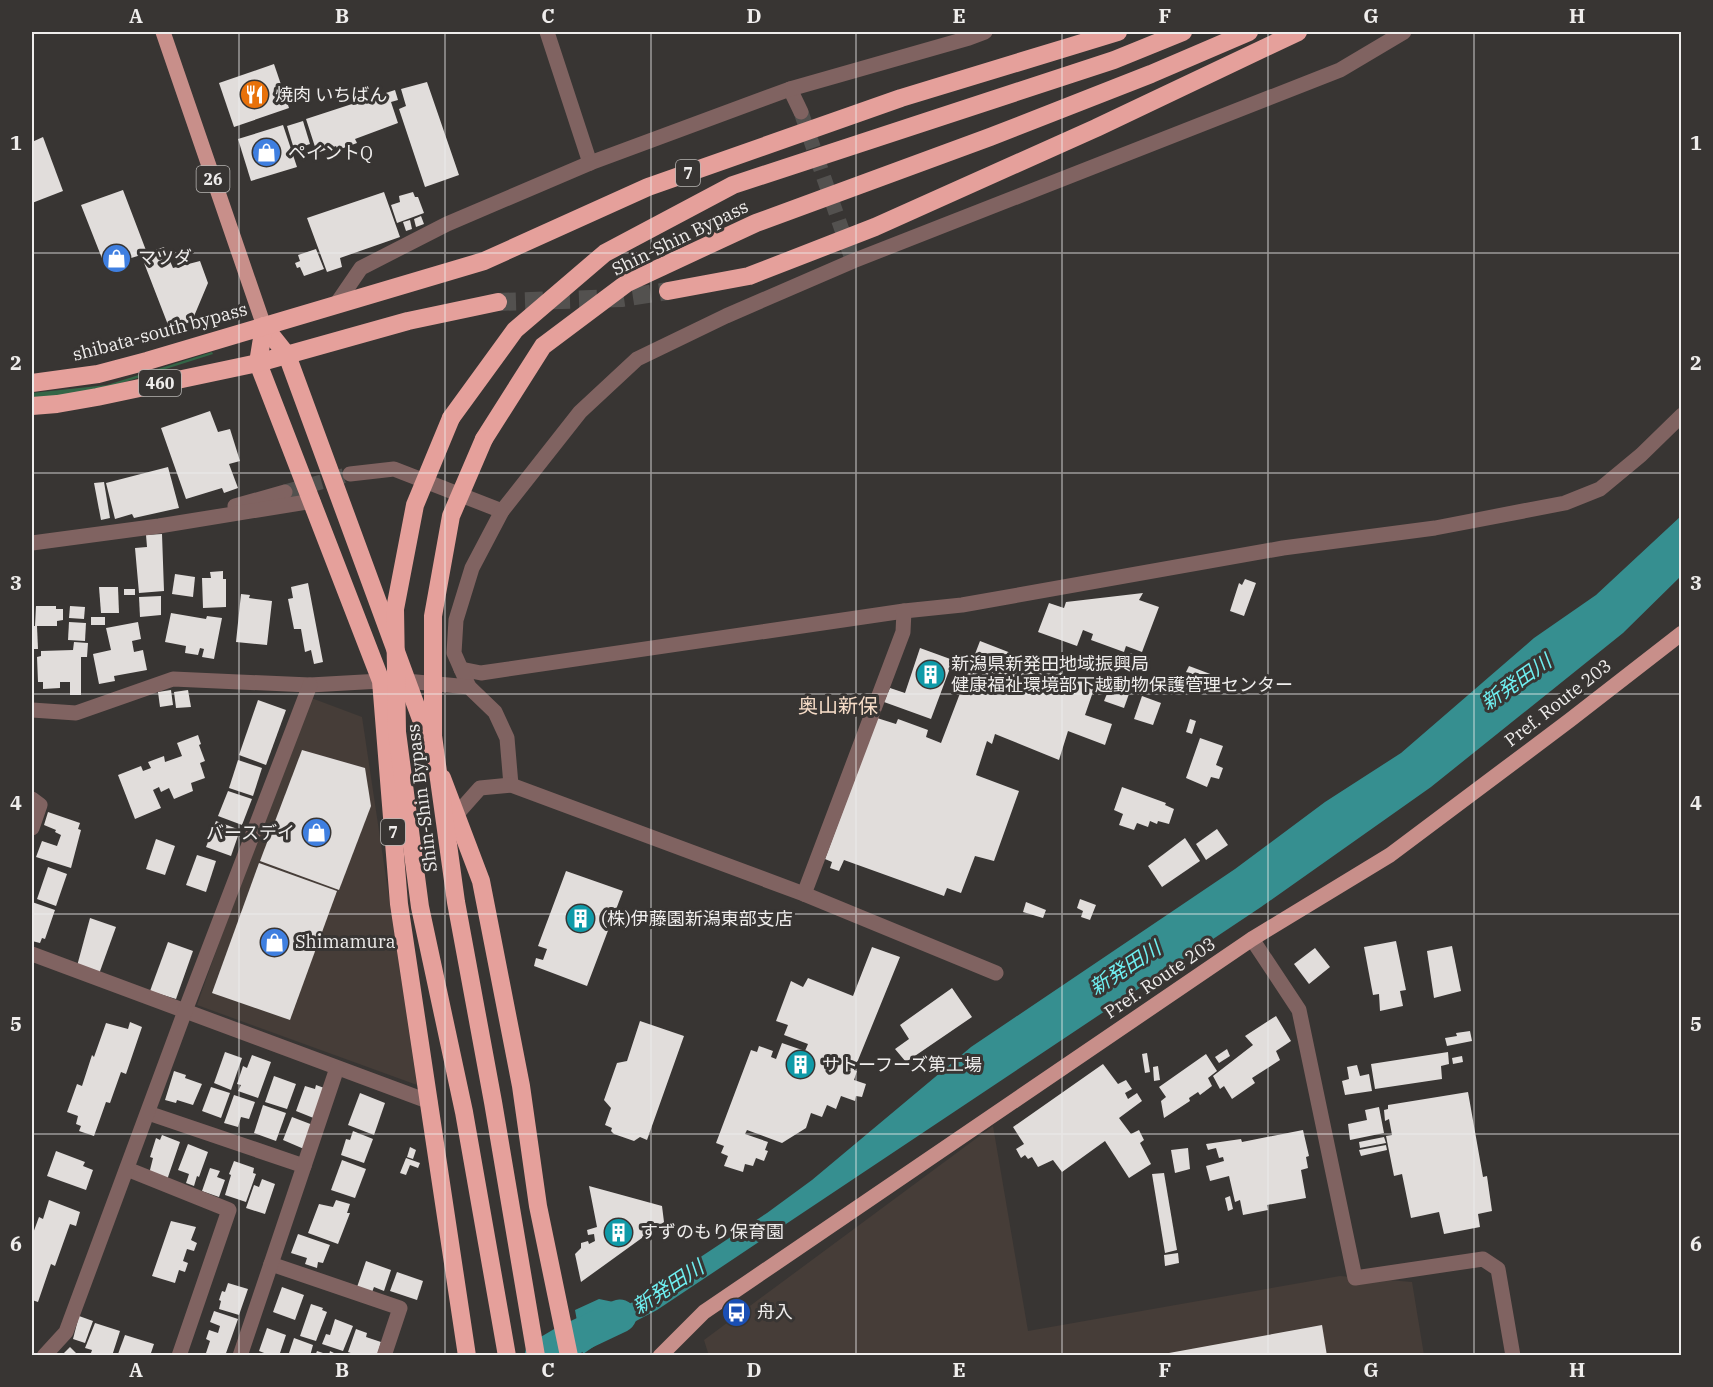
<svg xmlns="http://www.w3.org/2000/svg" width="1713" height="1387" font-family="'IBM Plex Serif','Noto Sans JP',serif">
  <style>
    .built { fill: #463d38 }
    .green { fill: #346647 }
    .water { fill: #368f90 }
    .lines { fill: none; stroke-linecap: round; stroke-linejoin: round }
    .river { stroke: #368f90; stroke-width: 33 }
    .building { fill: #e1dddb }
    .minor-tunnel { stroke: #53514f; stroke-width: 15; stroke-dasharray: 15 8; stroke-linecap: butt }
    .highway-tunnel { stroke: #53514f; stroke-width: 18; stroke-dasharray: 18 9; stroke-linecap: butt }
    .minor { stroke: #806361; stroke-width: 15 }
    .major { stroke: #c88f8a; stroke-width: 15 }
    .highway { stroke: #e5a09b; stroke-width: 18 }
    .highway-bridge { stroke: #e5a09b; stroke-width: 18 }
    .grid { fill: none; stroke: #efedec; stroke-width: 1.5; stroke-opacity: 0.55 }
    .labels { text-anchor: middle; stroke-width: 6; stroke-linejoin: round; paint-order: stroke }
    .shield { fill: #383533; stroke: #b8b6b4; stroke-width: 1.5 }
    .shield-label { font-size: 16px; font-weight: bold; fill: #efedec }
    .poi-label { font-size: 18px; fill: #efedec; stroke: #383533; text-anchor: start }
    .street-label { font-size: 18px; fill: #efedec; stroke: #383533 }
    .water-label { font-size: 20px; font-style: italic; fill: #6feff1; stroke: #383533 }
    .neighbourhood-label { font-size: 20px; fill: #f6dcc7; stroke: #383533 }
    .neatline { fill: none; stroke: #efedec; stroke-width: 2 }
    .grid-label { font-size: 20px; text-anchor: middle; font-weight: bold; fill: #efedec }
  </style>
  <rect width="100%" height="100%" fill="#383533"/>
  <g class="built">
    <path d="M306,696L362,717L417,1085L197,1005Z"/>
    <path d="M993,1126L1028,1331L1340,1276L1412,1282L1424,1355L709,1356L704,1340Z"/>
  </g>
  <path class="green" d="M212,352L213,354L109,387L32,400V393L107,385Z"/>
  <path class="water" d="M1681,516V576L1623,633L1431,787L1261,907L657,1310L615,1332L583,1354L575,1310L599,1299L628,1305L767,1213L812,1180L971,1047L1235,869L1325,802L1401,753L1534,638L1596,595Z"/>
  <g class="lines">
    <path class="river" d="M541,1356L563,1343L620,1316"/>
  </g>
  <g class="building">
    <path d="M274,64L289,108L234,127L219,83Z"/>
    <path d="M427,82L459,175L425,187L399,109L406,106L401,89Z"/>
    <path d="M395,90L398,100L391,102L398,123L355,139L357,143L338,150L336,146L317,153L306,119Z"/>
    <path d="M303,121L310,144L294,149L287,126Z"/>
    <path d="M283,125L297,167L251,181L238,139Z"/>
    <path d="M43,137L63,191L32,203V142Z"/>
    <path d="M123,190L147,253L164,247L173,268L200,261L208,283L192,321L170,330L141,255L105,266L81,205Z"/>
    <path d="M384,192L400,237L340,258L342,267L327,272L307,218Z"/>
    <path d="M413,192L415,197H418L424,213L397,223L391,205L400,202L399,196Z"/>
    <path d="M421,216L424,224L416,227L414,219Z"/>
    <path d="M410,220L412,229L406,231L403,222Z"/>
    <path d="M316,249L324,269L304,276L300,267L297,268L295,263L300,261L298,255Z"/>
    <path d="M210,411L218,432L230,429L240,461L229,464L238,488L224,493L222,488L186,499L161,428Z"/>
    <path d="M168,467L179,508L134,518L132,514L115,519L106,483Z"/>
    <path d="M104,482L110,518L101,520L94,483Z"/>
    <path d="M162,534L164,591L139,593L135,548L147,547L146,535Z"/>
    <path d="M223,571V579H226V607L203,608L202,578H211L210,572Z"/>
    <path d="M175,574L195,577L193,597L172,594Z"/>
    <path d="M1245,579L1256,583L1244,616L1230,611L1239,583L1242,585Z"/>
    <path d="M308,583L323,662L314,664L311,650L305,652L301,629H294L288,599L293,598L291,587Z"/>
    <path d="M99,587H118L119,613H101Z"/>
    <rect x="124" y="589" width="11" height="6"/>
    <path d="M1143,593L1139,600L1159,607L1142,652L1126,646L1124,652L1091,640L1093,634L1083,630L1077,646L1038,632L1049,603L1064,608L1066,602Z"/>
    <path d="M241,594L250,595L249,598L272,601L267,645L236,642Z"/>
    <path d="M161,596V615L140,617L139,597Z"/>
    <path d="M36,606H56V609H63V620L57,621V626H35Z"/>
    <path d="M70,606L85,607L84,619L69,618Z"/>
    <path d="M171,613L206,619L207,616L222,618L214,659L202,657L204,649L200,648L198,655L185,653L186,646L165,642Z"/>
    <rect x="91" y="617" width="14" height="8"/>
    <path d="M69,622L86,623L85,641L68,640Z"/>
    <path d="M138,622L141,639L132,641L134,652L143,650L147,670L114,676L115,681L99,684L93,654L111,650L106,628Z"/>
    <path d="M32,626H37L38,649H32Z"/>
    <path d="M980,641L1095,686L1085,715L1112,724L1105,745L1068,731L1059,760L995,734L992,744L987,741L976,775L1019,791L994,861L975,856L961,893L947,888L944,896L844,860L839,871L830,868L832,862L825,859L877,718L896,724L898,719L928,730L926,737L941,743Z"/>
    <path d="M74,642L88,643L87,657H81V695H70V682H60V688L43,689V682H38L37,657L41,656V651L73,650Z"/>
    <path d="M920,648L953,660L931,719L884,702L890,688L905,693Z"/>
    <path d="M1130,653L1150,660L1149,665L1129,658Z"/>
    <path d="M1189,666L1221,678L1218,684L1186,672Z"/>
    <path d="M1185,676L1217,688L1215,694L1182,682Z"/>
    <path d="M1181,683L1194,688L1191,693L1179,689Z"/>
    <path d="M1111,684L1130,691L1124,708L1104,701Z"/>
    <path d="M171,690L173,705L160,707L158,692Z"/>
    <path d="M188,690L191,707L176,708L174,692Z"/>
    <path d="M1142,696L1161,703L1153,725L1134,719Z"/>
    <path d="M258,700L286,710L266,765L239,755Z"/>
    <path d="M1190,719L1196,721L1192,734L1186,732Z"/>
    <path d="M198,735L201,744L199,745L205,761L200,763L205,778L191,783L193,791L174,799L169,788L161,792L159,787L153,790L161,808L135,819L118,775L141,766L143,771L151,768L148,762L164,756L165,762L182,756L177,743Z"/>
    <path d="M1200,738L1223,746L1216,765L1223,768L1219,779L1211,777L1207,787L1186,778Z"/>
    <path d="M302,750L365,768L371,806L339,890L260,861Z"/>
    <path d="M238,760L262,768L253,796L229,788Z"/>
    <path d="M1122,787L1166,803L1165,805L1174,809L1169,824L1158,821L1157,824L1150,821L1148,827L1137,823L1134,830L1119,825L1123,814L1114,810Z"/>
    <path d="M228,791L252,799L242,825L218,816Z"/>
    <path d="M48,812L80,823L78,829L81,830L71,868L36,857L42,841L57,846L61,835L55,832L56,830L44,825Z"/>
    <path d="M216,821L240,830L231,856L206,847Z"/>
    <path d="M1217,829L1228,845L1206,860L1196,844Z"/>
    <path d="M1185,838L1200,861L1162,887L1148,866Z"/>
    <path d="M156,839L175,846L165,875L146,869Z"/>
    <path d="M197,855L216,861L206,892L186,885Z"/>
    <path d="M259,863L337,891L290,1020L212,993Z"/>
    <path d="M48,867L67,874L56,906L37,899Z"/>
    <path d="M566,871L623,891L587,986L534,966L536,958L543,960L547,949L538,946Z"/>
    <path d="M1080,899L1096,905L1090,920L1081,917L1083,911L1077,908Z"/>
    <path d="M32,902L55,910L45,939L42,938L40,943L32,941Z"/>
    <path d="M1026,902L1046,910L1043,918L1023,912Z"/>
    <path d="M90,918L116,927L99,974L77,966Z"/>
    <path d="M1396,941L1406,990L1400,991L1403,1006L1380,1011L1379,994L1373,995L1364,947Z"/>
    <path d="M168,942L193,951L176,999L150,991Z"/>
    <path d="M1452,946L1461,991L1434,998L1427,951Z"/>
    <path d="M872,947L900,957L854,1070L857,1071L854,1080L866,1084L862,1097L856,1096L855,1101L841,1096L836,1109L827,1105L822,1117L811,1113L806,1128L782,1143L747,1130L745,1134L768,1142L765,1150L768,1151L764,1161L756,1158L753,1166L745,1164L743,1172L724,1166L728,1156L721,1153L724,1146L716,1143L751,1050L757,1052L759,1046L773,1051L771,1057L776,1059L782,1043L805,1051L808,1044L784,1035L788,1025L776,1021L791,981L803,987L808,978L853,996Z"/>
    <path d="M1315,948L1330,967L1309,984L1294,964Z"/>
    <path d="M952,988L972,1017L906,1062L895,1049L909,1039L900,1025Z"/>
    <path d="M1276,1016L1291,1041L1276,1051L1280,1060L1252,1078L1255,1083L1232,1099L1224,1086L1220,1089L1213,1076L1253,1045L1245,1036Z"/>
    <path d="M640,1021L684,1036L647,1140L640,1137L634,1141L614,1134L611,1131L612,1128L605,1125L611,1108L604,1100L617,1063L627,1061Z"/>
    <path d="M130,1022L142,1027L126,1074L121,1072L110,1103L106,1102L94,1136L79,1131L81,1126L76,1124L78,1116L67,1112L77,1084L82,1086L92,1055L94,1057L106,1023L128,1029Z"/>
    <path d="M1470,1031L1472,1041L1447,1046L1445,1038L1457,1036L1456,1033Z"/>
    <path d="M1227,1049L1230,1056L1219,1063L1215,1057Z"/>
    <path d="M225,1052L242,1058L231,1090L214,1083Z"/>
    <path d="M1448,1052L1449,1064L1441,1066L1442,1079L1375,1089L1371,1064Z"/>
    <path d="M1147,1053L1150,1072L1145,1073L1142,1054Z"/>
    <path d="M1206,1054L1217,1071L1208,1078L1212,1086L1200,1095L1198,1092L1189,1098L1190,1101L1164,1118L1161,1101L1166,1097L1159,1087Z"/>
    <path d="M252,1055L271,1062L258,1098L238,1091L241,1085L237,1084L243,1066L247,1068Z"/>
    <path d="M1462,1056L1463,1062L1453,1064L1452,1058Z"/>
    <path d="M1103,1064L1118,1084L1126,1080L1132,1089L1125,1093L1128,1099L1137,1093L1142,1101L1119,1118L1131,1134L1139,1130L1144,1140L1140,1143L1151,1164L1129,1178L1105,1141L1062,1172L1053,1160L1038,1167L1032,1157L1028,1159L1025,1155L1021,1158L1016,1149L1024,1144L1013,1127Z"/>
    <path d="M1357,1065L1360,1076L1369,1074L1372,1091L1345,1095L1342,1081L1349,1079L1347,1067Z"/>
    <path d="M1158,1066L1160,1080L1154,1081L1153,1067Z"/>
    <path d="M174,1071L186,1075L185,1078L202,1084L193,1105L177,1100L176,1103L165,1100Z"/>
    <path d="M274,1076L296,1084L287,1109L265,1102Z"/>
    <path d="M316,1085L327,1089L316,1119L296,1111L305,1086L315,1089Z"/>
    <path d="M211,1087L230,1093L221,1118L202,1111Z"/>
    <path d="M1468,1092L1483,1177L1487,1176L1492,1211L1478,1214L1480,1227L1444,1234L1439,1212L1411,1218L1402,1174L1394,1176L1386,1136L1392,1135L1389,1119L1385,1121L1384,1110L1388,1109V1105Z"/>
    <path d="M360,1093L385,1103L374,1135L348,1125Z"/>
    <path d="M234,1095L255,1102L249,1119L241,1117L238,1127L224,1123Z"/>
    <path d="M263,1105L286,1113L276,1141L254,1133Z"/>
    <path d="M1379,1107L1384,1133L1350,1140L1348,1124L1367,1120L1365,1110Z"/>
    <path d="M292,1117L313,1125L304,1149L283,1140Z"/>
    <path d="M1303,1130L1309,1156L1306,1157L1308,1168L1301,1170L1306,1198L1267,1205L1268,1210L1243,1215L1240,1200L1235,1202L1229,1176L1210,1181L1206,1166L1224,1161L1223,1157L1219,1158L1216,1148L1208,1150L1206,1144L1241,1139L1242,1142Z"/>
    <path d="M353,1131L373,1139L364,1163L341,1155L346,1139L350,1140Z"/>
    <path d="M162,1135L180,1142L167,1180L149,1174L153,1158L150,1157L156,1138L160,1140Z"/>
    <path d="M1384,1137L1386,1143L1360,1148L1359,1142Z"/>
    <path d="M188,1144L208,1152L199,1177L197,1176L194,1186L186,1183L189,1174L178,1170Z"/>
    <path d="M1386,1145L1387,1150L1361,1156L1359,1150Z"/>
    <path d="M410,1147L416,1150L413,1159L407,1157Z"/>
    <path d="M1188,1148L1190,1169L1175,1173L1171,1150Z"/>
    <path d="M56,1151L85,1162L83,1166L93,1170L86,1190L47,1176Z"/>
    <path d="M406,1158L420,1163L418,1168L410,1165L406,1175L400,1173Z"/>
    <path d="M342,1160L366,1169L355,1198L331,1190Z"/>
    <path d="M234,1161L254,1168L253,1173L256,1174L246,1202L225,1195L231,1175L229,1174Z"/>
    <path d="M210,1168L220,1171L217,1177L225,1180L219,1197L202,1191Z"/>
    <path d="M1164,1173L1177,1250L1165,1253L1152,1174Z"/>
    <path d="M262,1179L275,1184L265,1214L246,1208L254,1185L259,1187Z"/>
    <path d="M589,1186L662,1206L664,1222L581,1282L575,1254L581,1248V1243L588,1241L589,1244L595,1241L594,1234L588,1235L587,1230L597,1227Z"/>
    <path d="M1230,1196L1233,1209L1228,1211L1225,1198Z"/>
    <path d="M49,1200L80,1212L76,1226L70,1224L55,1266L51,1264L38,1302L32,1300V1236L39,1217L43,1219Z"/>
    <path d="M336,1200L350,1204L347,1213H350L338,1244L308,1233L319,1204L333,1207Z"/>
    <path d="M171,1221L196,1227L191,1240L197,1243L194,1251L187,1249L183,1261L188,1263L185,1272L179,1270L175,1283L152,1276Z"/>
    <path d="M298,1234L330,1245L323,1263L318,1262L317,1268L305,1264L307,1258L291,1253Z"/>
    <path d="M1178,1253L1179,1263L1165,1266L1164,1255Z"/>
    <path d="M366,1261L391,1270L384,1291L374,1287L371,1295L356,1290Z"/>
    <path d="M397,1272L423,1281L417,1300L390,1291Z"/>
    <path d="M228,1283L248,1289L239,1315L219,1309L221,1301L219,1300L222,1291L225,1292Z"/>
    <path d="M282,1287L304,1295L295,1320L273,1312Z"/>
    <path d="M311,1304L323,1308L322,1310L327,1312L316,1341L300,1336Z"/>
    <path d="M214,1311L238,1319L225,1356H205L210,1341L206,1339L209,1330L218,1333L220,1326L210,1322Z"/>
    <path d="M79,1316L93,1321L85,1343L73,1339Z"/>
    <path d="M335,1319L353,1326L343,1351L322,1344L326,1334L330,1335Z"/>
    <path d="M95,1323L120,1331L112,1356H90L92,1350L85,1348Z"/>
    <path d="M1322,1325L1327,1356H1170L1169,1353Z"/>
    <path d="M267,1328L286,1335L279,1356H272L259,1351Z"/>
    <path d="M356,1329L367,1333L366,1337L381,1342L377,1356H359L348,1352Z"/>
    <path d="M125,1335L154,1344L150,1356L118,1354Z"/>
    <path d="M294,1338L313,1345L310,1356H288Z"/>
    <path d="M70,1347L79,1356H61Z"/>
    <path d="M317,1351L329,1355L330,1351L340,1356H315Z"/>
  </g>
  <g class="lines">
    <g class="minor-tunnel">
      <path d="M801,112L851,256"/>
      <path d="M285,492L350,474"/>
    </g>
    <path class="highway-tunnel" d="M498,302L622,298L668,291"/>
    <g class="minor">
      <path d="M547,32L590,163"/>
      <path d="M790,89L801,112"/>
      <path d="M335,306L361,268L447,224L590,163L790,89L969,38L985,32"/>
      <path d="M350,474L394,469L502,511"/>
      <path d="M235,506L285,492"/>
      <path d="M32,543L159,526L313,501"/>
      <path d="M461,669L481,673L904,611L962,605L1283,548L1435,528L1565,503L1600,489L1641,455L1682,415"/>
      <path d="M469,687L454,653L456,620L472,568L502,511L580,412L637,359L726,316L853,261L1340,70L1404,32"/>
      <path d="M32,710L76,713L173,679L310,685L381,681H406L469,687L495,712L507,738L511,785"/>
      <path d="M32,799L40,805L32,828"/>
      <path d="M456,815L480,788L511,785L804,894L996,973"/>
      <path d="M804,894L903,632L904,611"/>
      <path d="M1252,939L1299,1010L1355,1278L1483,1259L1498,1269L1513,1356"/>
      <path d="M32,954L430,1102"/>
      <path d="M148,1113L304,1166"/>
      <path d="M127,1169L229,1210L179,1356"/>
      <path d="M271,1264L400,1308L384,1356"/>
      <path d="M44,1356L66,1332L185,1011L310,685"/>
      <path d="M240,1356L337,1068"/>
    </g>
    <g class="major">
      <path d="M163,32L264,326"/>
      <path d="M660,1356L704,1312L1252,939L1390,855L1570,720L1682,633"/>
    </g>
    <g class="highway">
      <path d="M668,291L749,276L875,227L1096,128L1298,32"/>
      <path d="M264,326L287,355L433,752"/>
      <path d="M264,326L258,363L381,681L399,904L467,1356"/>
      <path d="M32,383L98,374L147,361L484,261L648,187L901,98L1118,32"/>
      <path d="M32,406L57,404L97,397L258,363L408,321L498,302"/>
      <path d="M451,418L515,330L605,253L733,185L1114,60L1183,32"/>
      <path d="M484,439L543,346L627,283L756,223L990,137L1151,74L1249,32"/>
      <path d="M442,778L481,881L521,1086L538,1206L569,1356"/>
    </g>
    <g class="highway-bridge">
      <path d="M451,418L415,505L395,609L397,732L420,907L464,1112L507,1356"/>
      <path d="M484,439L451,516L433,616V736L456,902L493,1102L536,1356"/>
    </g>
  </g>
  <path class="grid" d="M239,32V1356M445,32V1356M651,32V1356M856,32V1356M1062,32V1356M1268,32V1356M1474,32V1356M32,253H1682M32,473H1682M32,694H1682M32,914H1682M32,1134H1682"/>
  <defs>
    <symbol id="restaurant-disc" viewBox="-11 -11 22 22"><circle r="9.5" fill="#e8710a" stroke="#383533"/><path d="M-5-6h1v4h1v-4h1v4h1v-4h1v5L-1.5 .5V6h-2V.5L-5-1ZM5-6V6H3V1.5H1.5Q1.5-4 5-6Z" fill="#fff"/></symbol>
    <symbol id="shop-disc" viewBox="-11 -11 22 22"><circle r="9.5" fill="#3f7fe0" stroke="#383533"/><path d="M-5-2.5h2.3a2.7 3.5 0 0 1 5.4 0H5L5.5 6h-11ZM-1.5-2.5h3a1.5 2.3 0 0 0-3 0Z" fill="#fff"/></symbol>
    <symbol id="building-disc" viewBox="-11 -11 22 22"><circle r="9.5" fill="#0f9aa8" stroke="#383533"/><path d="M-4-6H4V6H1V3H-1V6H-4ZM-2.5-4.3h1.7v1.8h-1.7ZM.8-4.3h1.7v1.8H.8ZM-2.5-1h1.7V.8h-1.7ZM.8-1h1.7V.8H.8Z" fill="#fff"/></symbol>
    <symbol id="bus-disc" viewBox="-11 -11 22 22"><circle r="9.5" fill="#1a4fb4" stroke="#383533"/><path d="M-5-6H5V4H4V6H2V4H-2V6H-4V4H-5ZM-3.5-4V0h7V-4ZM-3.5 1.2v1.5H-2V1.2ZM2 1.2v1.5H3.5V1.2Z" fill="#fff"/></symbol>
  </defs>
  <g fill-rule="evenodd">
    <use href="#restaurant-disc" x="238" y="78" width="33" height="33"/>
    <use href="#shop-disc" x="250" y="136" width="33" height="33"/>
    <use href="#shop-disc" x="100" y="242" width="33" height="33"/>
    <use href="#building-disc" x="914" y="658" width="33" height="33"/>
    <use href="#shop-disc" x="300" y="816" width="33" height="33"/>
    <use href="#building-disc" x="564" y="902" width="33" height="33"/>
    <use href="#shop-disc" x="258" y="926" width="33" height="33"/>
    <use href="#building-disc" x="784" y="1048" width="33" height="33"/>
    <use href="#building-disc" x="602" y="1216" width="33" height="33"/>
    <use href="#bus-disc" x="720" y="1296" width="33" height="33"/>
  </g>
  <g class="labels">
    <g class="shield">
      <rect x="676" y="160" width="24" height="26" rx="4.5"/>
      <rect x="196.5" y="166" width="33" height="26" rx="4.5"/>
      <rect x="139" y="370" width="42" height="26" rx="4.5"/>
      <rect x="381" y="819" width="24" height="26" rx="4.5"/>
    </g>
    <g class="shield-label">
      <text x="688" y="179">7</text>
      <text x="213" y="185">26</text>
      <text x="160" y="389">460</text>
      <text x="393" y="838">7</text>
    </g>
    <g class="poi-label">
      <text x="275" y="101">焼肉 いちばん</text>
      <text x="288" y="159">ペイントQ</text>
      <text x="138" y="264">マツダ</text>
      <text x="951" y="670">新潟県新発田地域振興局<tspan x="951" dy="21">健康福祉環境部下越動物保護管理センター</tspan></text>
      <text x="295" y="839" text-anchor="end">バースデイ</text>
      <text x="601" y="925">(株)伊藤園新潟東部支店</text>
      <text x="295" y="948">Shimamura</text>
      <text x="822" y="1071">サトーフーズ第工場</text>
      <text x="640" y="1238">すずのもり保育園</text>
      <text x="757" y="1318">舟入</text>
    </g>
    <g class="street-label">
      <text transform="translate(680 238) rotate(-26)" y="6">Shin-Shin Bypass</text>
      <text transform="translate(160 332) rotate(-15)" y="6">shibata-south bypass</text>
      <text transform="translate(1558 703) rotate(-38)" y="6">Pref. Route 203</text>
      <text transform="translate(422 798) rotate(-97)" y="6">Shin-Shin Bypass</text>
      <text transform="translate(1160 978) rotate(-34)" y="6">Pref. Route 203</text>
    </g>
    <g class="water-label">
      <text transform="translate(1516 682) rotate(-35)" y="7">新発田川</text>
      <text transform="translate(1125 968) rotate(-33)" y="7">新発田川</text>
      <text transform="translate(668 1287) rotate(-33)" y="7">新発田川</text>
    </g>
    <g class="neighbourhood-label">
      <text x="838" y="713">奥山新保</text>
    </g>
  </g>
  <rect width="1713" height="1387" fill="none" stroke="#383533" stroke-width="66"/>
  <rect x="33" y="33" width="1647" height="1321" class="neatline"/>
  <g class="grid-label">
    <text x="136" y="23">A</text>
    <text x="342" y="23">B</text>
    <text x="548" y="23">C</text>
    <text x="754" y="23">D</text>
    <text x="959" y="23">E</text>
    <text x="1165" y="23">F</text>
    <text x="1371" y="23">G</text>
    <text x="1577" y="23">H</text>
    <text x="16" y="150">1</text>
    <text x="1696" y="150">1</text>
    <text x="16" y="370">2</text>
    <text x="1696" y="370">2</text>
    <text x="16" y="590">3</text>
    <text x="1696" y="590">3</text>
    <text x="16" y="810">4</text>
    <text x="1696" y="810">4</text>
    <text x="16" y="1031">5</text>
    <text x="1696" y="1031">5</text>
    <text x="16" y="1251">6</text>
    <text x="1696" y="1251">6</text>
    <text x="136" y="1377">A</text>
    <text x="342" y="1377">B</text>
    <text x="548" y="1377">C</text>
    <text x="754" y="1377">D</text>
    <text x="959" y="1377">E</text>
    <text x="1165" y="1377">F</text>
    <text x="1371" y="1377">G</text>
    <text x="1577" y="1377">H</text>
  </g>
</svg>
